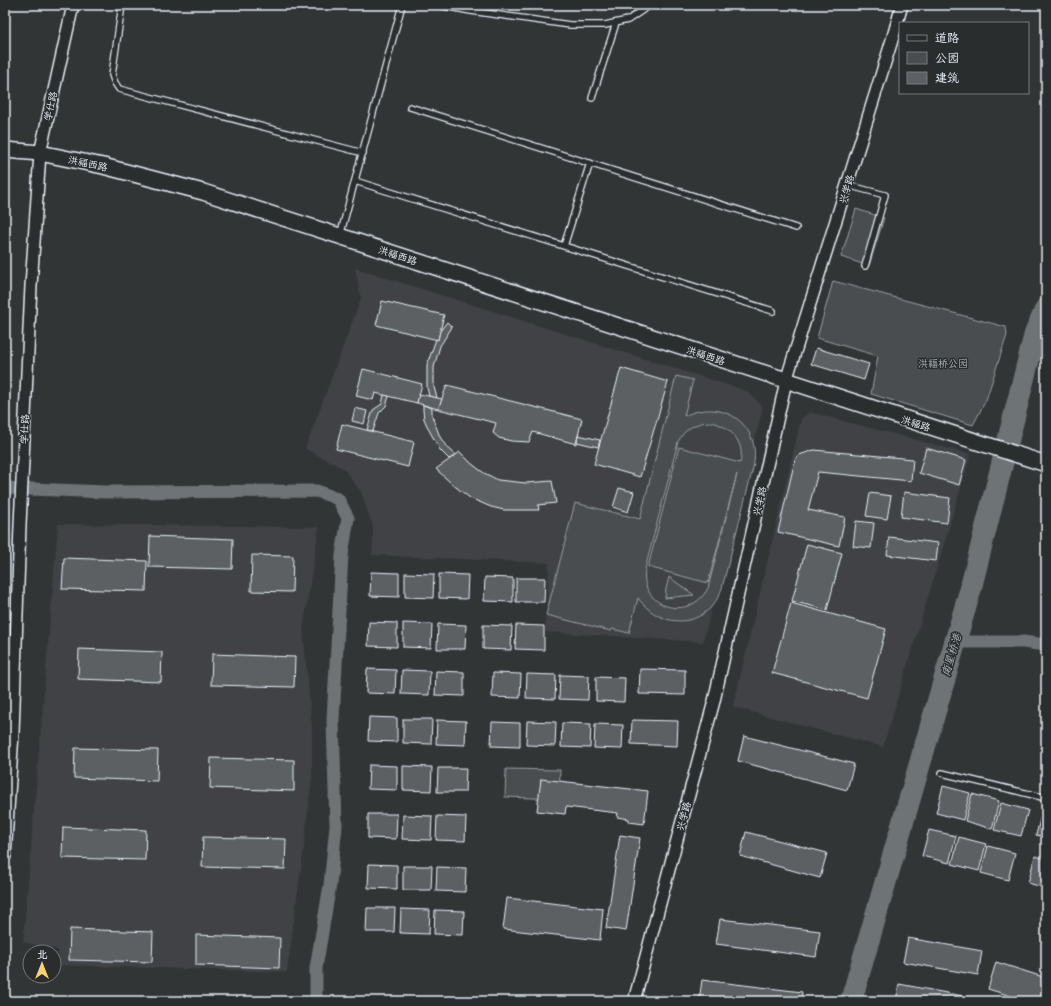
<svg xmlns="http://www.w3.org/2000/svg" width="1051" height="1006" font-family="Pangolin,'LXGW WenKai TC',sans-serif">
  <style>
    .built { fill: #3f4244 }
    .green { fill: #494d4f; stroke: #989fa4; fill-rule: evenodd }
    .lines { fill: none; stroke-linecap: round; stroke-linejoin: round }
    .canal { stroke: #6e7376; stroke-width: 13 }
    .river { stroke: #6e7376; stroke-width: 22 }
    .building { fill: #5c6063; stroke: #e8f1f8 }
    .lane-casing { stroke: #e8f1f8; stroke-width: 8 }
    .street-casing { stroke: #e8f1f8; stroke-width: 14 }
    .secondary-casing { stroke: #e8f1f8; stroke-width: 18 }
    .lane { stroke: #2a2d2e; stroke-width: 5.5 }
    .street { stroke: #2a2d2e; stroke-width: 11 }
    .secondary { stroke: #2a2d2e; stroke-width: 15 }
    .labels { text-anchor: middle; stroke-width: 3; stroke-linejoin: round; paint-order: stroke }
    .street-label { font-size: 10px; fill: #e8f1f8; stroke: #2a2d2e }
    .park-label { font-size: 10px; fill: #b0b8bd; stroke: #2a2d2e }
    .water-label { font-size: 11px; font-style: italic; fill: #b1b8be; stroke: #2a2d2e }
  </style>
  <rect width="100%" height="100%" fill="#323536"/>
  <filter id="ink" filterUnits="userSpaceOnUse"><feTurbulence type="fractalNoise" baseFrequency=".025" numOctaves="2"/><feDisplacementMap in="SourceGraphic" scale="8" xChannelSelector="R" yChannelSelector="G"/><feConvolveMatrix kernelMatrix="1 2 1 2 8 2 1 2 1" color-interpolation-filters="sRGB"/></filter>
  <g filter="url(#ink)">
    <g class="built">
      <path d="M355,268L747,391L763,407L703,642L545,632L549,563L372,555L373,527L361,492L343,468L305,449L361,298Z"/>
      <path d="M809,412L971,454L883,747L733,707L801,419Z"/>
      <path d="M58,524L319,527L303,630L312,729V778L304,847L287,972L57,965L58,950L23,942Z"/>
    </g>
    <g class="green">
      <path d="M856,209L884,218L869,266L841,257Z"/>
      <path d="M833,281L1006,327L1007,335L986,400L973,425L871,394L878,356L817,338Z"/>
      <path d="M676,376L693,380L684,416C723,397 763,425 753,468L722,588C708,629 662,631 638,598L629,633L612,629L611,631L546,615L575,503L640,519ZM711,422C730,426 746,443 740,463L679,447L648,567L708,583L737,474L708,588C690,623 639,608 645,569L678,442C684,429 696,422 711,422Z"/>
      <path d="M669,577L694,595L665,598L666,589Z"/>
      <path d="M506,769L560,770L559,799L505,797Z"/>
    </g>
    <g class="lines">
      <g class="canal">
        <path d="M5,488L106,492L317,491L338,499L348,518L342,555L333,720L336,826L330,885L316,968V1001"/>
        <path d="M955,642H1023L1046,645"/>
      </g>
      <path class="river" d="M851,1001L970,591L1035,334L1046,308"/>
    </g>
    <g class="building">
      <path d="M382,301L444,315L438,340L376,325Z"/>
      <path d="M447,322L452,327L440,346L434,367V387L437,398L429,396L427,387V365L436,339L438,340L440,331Z"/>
      <path d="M816,348L869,364L864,380L811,364Z"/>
      <path d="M621,368L668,382L640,477L594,464Z"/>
      <path d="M363,369L422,384L417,403L375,393L373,400L356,396Z"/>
      <path d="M447,385L582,419L576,444L533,432L529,442L511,441L499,438L493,433L496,423L438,409Z"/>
      <path d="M419,394L442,399L438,409L417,403Z"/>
      <path d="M384,395L389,396L386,406L379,413L373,431L367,430L373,410L382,404Z"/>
      <path d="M423,405L432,408V416L440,437L446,446L456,455L449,459L440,450L429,430L424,419L423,410Z"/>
      <path d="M355,408L367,411L364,424L352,421Z"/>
      <path d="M342,424L414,442L408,467L336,449Z"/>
      <path d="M578,435L600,440L598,447L577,442Z"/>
      <path d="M926,448L966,460L959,485L919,473Z"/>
      <path d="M814,450L913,459L911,481L818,472L808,510L845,517L839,546L778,532L795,460L799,455Z"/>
      <path d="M460,452L472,464L484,473L498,480L526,483L552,481L556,503L538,505L539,510H504L491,507L470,498L452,484L436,469Z"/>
      <path d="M619,488L634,492L628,512L613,507Z"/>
      <path d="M904,492L950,498L947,523L901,517Z"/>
      <path d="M870,493L891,496L887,519L866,516Z"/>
      <path d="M856,521L874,523L871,548L853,546Z"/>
      <path d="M150,536L233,539L232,569L149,567Z"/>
      <path d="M889,537L938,543L936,561L887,555Z"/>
      <path d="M807,544L842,553L827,610L792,601Z"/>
      <path d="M252,555L293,556L292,592L251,591Z"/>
      <path d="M64,558L147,561L146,591L62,589Z"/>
      <path d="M371,572L399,573V597L370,596Z"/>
      <path d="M405,573L434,574L433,598L405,597Z"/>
      <path d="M439,574L468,575L467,599L439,598Z"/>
      <path d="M485,577L513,578V602L484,601Z"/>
      <path d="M516,578H545L544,602H516Z"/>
      <path d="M791,603L886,629L867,698L772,673Z"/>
      <path d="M369,622L397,623V647L368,646Z"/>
      <path d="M403,623L432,624L431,648L403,647Z"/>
      <path d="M438,624L466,625L465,649H437Z"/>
      <path d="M483,625L512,626L511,650L483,649Z"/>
      <path d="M516,625L544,626V650L515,649Z"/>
      <path d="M79,649L162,652L161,682L78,679Z"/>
      <path d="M212,654L295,657L294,687L211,685Z"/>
      <path d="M367,669L396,670L395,694L366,693Z"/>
      <path d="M640,669L685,670V695L639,694Z"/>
      <path d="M402,670L430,671L429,695L401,694Z"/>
      <path d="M436,671L464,672V696L435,695Z"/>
      <path d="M493,673L521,674L520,698L492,697Z"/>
      <path d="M527,674L556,675L555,699L526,698Z"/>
      <path d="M560,675L589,676L588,700L559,699Z"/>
      <path d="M596,677L625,678L624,702L596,701Z"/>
      <path d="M369,717L397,718V742L368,741Z"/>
      <path d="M403,719H432L431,744L403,743Z"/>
      <path d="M437,720L466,721L465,745L436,744Z"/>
      <path d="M632,720L678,721L677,746L631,744Z"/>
      <path d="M527,721L556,722L555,746L526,745Z"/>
      <path d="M492,722L520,723V747L491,746Z"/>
      <path d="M562,723L591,724L590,748L561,747Z"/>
      <path d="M595,724L623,725L622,749L594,748Z"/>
      <path d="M744,736L854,764L847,790L738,761Z"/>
      <path d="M75,748L158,750L157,781L74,778Z"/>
      <path d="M211,758L294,760V791L210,788Z"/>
      <path d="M369,765L397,766V790L368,789Z"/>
      <path d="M403,766L432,767L431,791L403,790Z"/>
      <path d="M438,768H466L465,792H437Z"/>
      <path d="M541,779L648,791L644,824L629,822V819L617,817L618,813L566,807L565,814L537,811Z"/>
      <path d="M943,786L970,793L963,820L936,813Z"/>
      <path d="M972,794L999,801L992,829L965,821Z"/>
      <path d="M1001,803L1028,810L1021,836L994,830Z"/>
      <path d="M1043,808L1046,809V837L1036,835Z"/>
      <path d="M368,814H397L396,839L368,838Z"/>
      <path d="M403,815L432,816L431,840L402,839Z"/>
      <path d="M437,816L466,817L465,841L436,840Z"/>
      <path d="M63,827L146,830L145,860L62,858Z"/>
      <path d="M929,830L956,836L949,863L922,856Z"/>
      <path d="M746,832L827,853L820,878L740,856Z"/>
      <path d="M620,835L640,838L626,931L606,928Z"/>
      <path d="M203,837L286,839L285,869L202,867Z"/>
      <path d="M959,837L986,844L979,871L952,864Z"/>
      <path d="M988,846L1015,853L1008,880L981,873Z"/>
      <path d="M1035,856L1046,859V888L1028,883Z"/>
      <path d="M369,864L397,865V889L368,888Z"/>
      <path d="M403,866H432L431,890H403Z"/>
      <path d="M437,867L466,868L465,892L436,891Z"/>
      <path d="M507,898L603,909L600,940L503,929Z"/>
      <path d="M367,908H395L394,932H366Z"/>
      <path d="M401,909L430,910L429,934L400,933Z"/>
      <path d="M435,910L464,911L463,935L434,934Z"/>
      <path d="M720,919L820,931L816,957L716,944Z"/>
      <path d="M70,929L153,932L152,962L69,960Z"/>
      <path d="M196,935L280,938L279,968L196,965Z"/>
      <path d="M908,938L982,951L978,975L903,962Z"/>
      <path d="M996,962L1046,978V1001H1027L988,989Z"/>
      <path d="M702,980L802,992L801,1001H699Z"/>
      <path d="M899,984L973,998L972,1001H896Z"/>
    </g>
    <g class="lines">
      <defs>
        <g id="lane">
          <path d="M122,5L112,75L115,83L119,89L363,153"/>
          <path d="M438,5L471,11L570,25H605L628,20L650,5"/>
          <path d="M592,98L616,23"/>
          <path d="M410,107L796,228"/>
          <path d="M355,181L773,311"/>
          <path d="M847,185L885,195L865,266"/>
          <path d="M340,236L402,5"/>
          <path d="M564,246L590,163"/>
          <path d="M942,773L1046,798"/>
        </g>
        <g id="street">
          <path d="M5,856L13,733L20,525L31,286L40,153L73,5"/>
          <path d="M634,1001L714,701L786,381L892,40L902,5"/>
        </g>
        <path id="secondary" d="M5,150L40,153L103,166L203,192L1046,464"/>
      </defs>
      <use href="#lane" class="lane-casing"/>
      <use href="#street" class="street-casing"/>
      <use href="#secondary" class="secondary-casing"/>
      <use href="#lane" class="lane"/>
      <use href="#street" class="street"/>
      <use href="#secondary" class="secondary"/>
    </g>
  </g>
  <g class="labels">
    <g class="street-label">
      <text transform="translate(50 106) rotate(-78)" y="4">学仕路</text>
      <text transform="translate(88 163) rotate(12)" y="4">洪福西路</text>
      <text transform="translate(846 189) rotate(-73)" y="4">兴学路</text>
      <text transform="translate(398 255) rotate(18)" y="4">洪福西路</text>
      <text transform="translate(706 355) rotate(18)" y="4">洪福西路</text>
      <text transform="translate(916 423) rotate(18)" y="4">洪福路</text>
      <text transform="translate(24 429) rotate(-87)" y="4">学仕路</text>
      <text transform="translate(759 501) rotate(-77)" y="4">兴学路</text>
      <text transform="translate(683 816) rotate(-75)" y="4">兴学路</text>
    </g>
    <g class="park-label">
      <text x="943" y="367">洪福桥公园</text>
    </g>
    <g class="water-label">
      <text transform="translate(951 655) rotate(-74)" y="4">南星桥港</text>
    </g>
  </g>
  <rect width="1051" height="1006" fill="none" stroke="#2a2d2e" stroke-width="20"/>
  <rect x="10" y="10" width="1031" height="986" fill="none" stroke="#e8f1f8" stroke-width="1.5" filter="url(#ink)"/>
  <rect x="899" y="22" width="130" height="72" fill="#2a2d2e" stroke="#767b7f"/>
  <rect x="907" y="35" width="20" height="6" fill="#2a2d2e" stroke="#767b7f"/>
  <text x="935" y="42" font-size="12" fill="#e8f1f8">道路</text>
  <rect x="907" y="52" width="20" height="12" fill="#494d4f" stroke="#767b7f"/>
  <text x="935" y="62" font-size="12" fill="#e8f1f8">公园</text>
  <rect x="907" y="72" width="20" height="12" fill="#5c6063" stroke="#767b7f"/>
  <text x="935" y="82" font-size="12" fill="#e8f1f8">建筑</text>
  <g transform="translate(42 964)"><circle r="19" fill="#2a2d2e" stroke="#767b7f"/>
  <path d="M0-3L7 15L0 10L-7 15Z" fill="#ffd166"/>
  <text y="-6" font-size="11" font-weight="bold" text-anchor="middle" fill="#e8f1f8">北</text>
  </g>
</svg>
